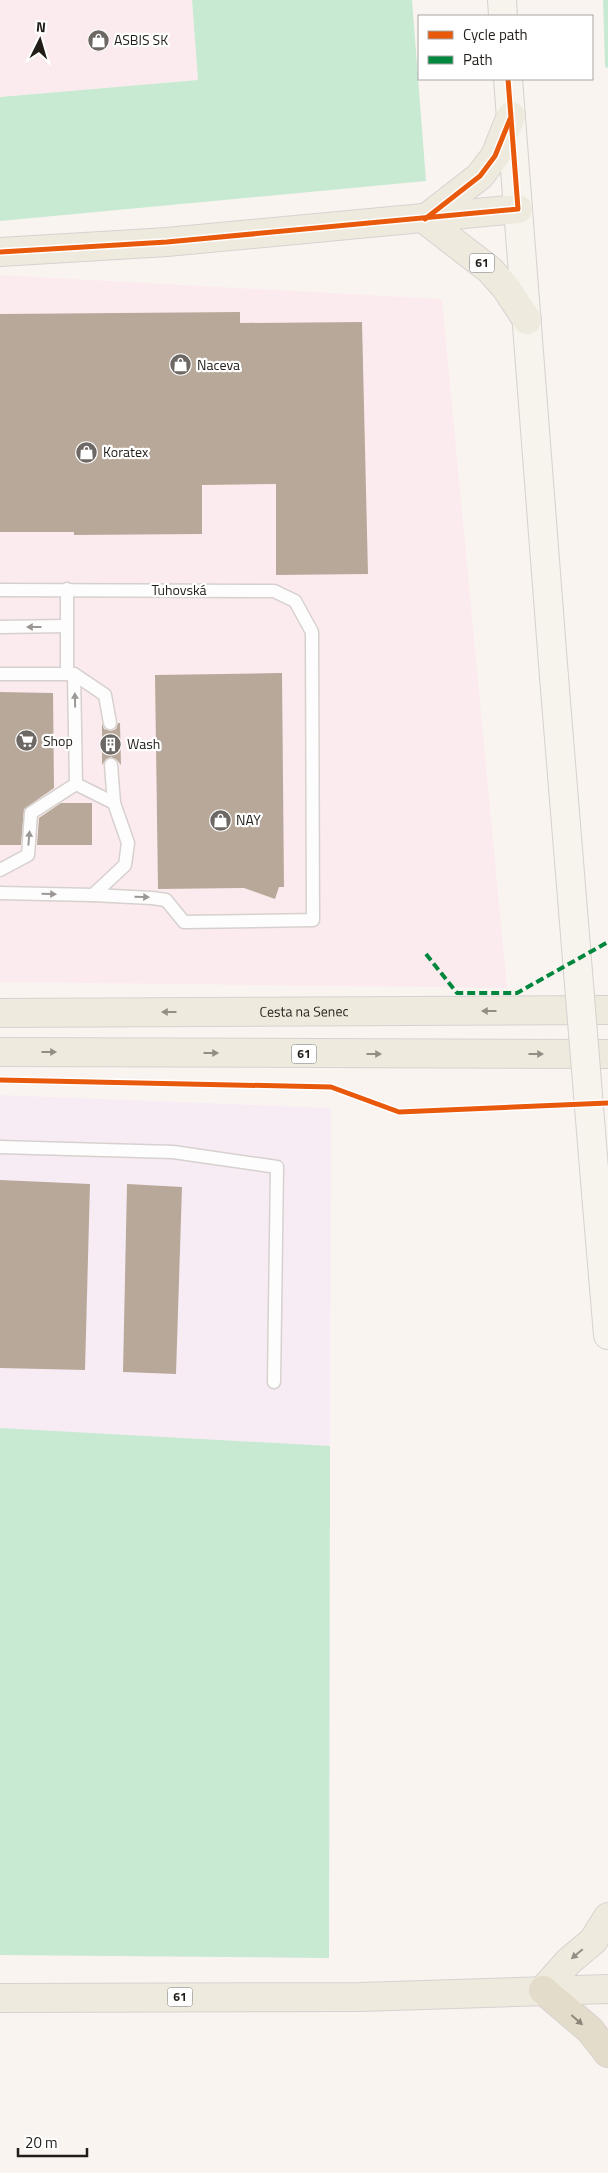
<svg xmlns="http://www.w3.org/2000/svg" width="608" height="2173" font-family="'Titillium Web',sans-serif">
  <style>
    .commercial { fill: #fcebee }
    .industrial { fill: #f8ecf4 }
    .green { fill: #c8ead3 }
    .building { fill: #b8a89a }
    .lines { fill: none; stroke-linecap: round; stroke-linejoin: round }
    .lane-casing { stroke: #d6d1ce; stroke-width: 15 }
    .secondary-casing { stroke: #d6d1ce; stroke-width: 30 }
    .primary-casing { stroke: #d6d2d0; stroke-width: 30 }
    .highway-casing { stroke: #d6d2d0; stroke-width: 30 }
    .lane { stroke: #fefdfd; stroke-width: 12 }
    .secondary { stroke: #f7f3ed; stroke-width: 28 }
    .primary { stroke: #efeade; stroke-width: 28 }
    .highway { stroke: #e4dcca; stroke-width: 28 }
    .secondary-bridge-casing { stroke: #d6d1ce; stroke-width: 30; stroke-linecap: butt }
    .secondary-bridge { stroke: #f7f3ed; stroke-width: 28 }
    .quiet { stroke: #00873e; stroke-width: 4; stroke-dasharray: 8 4; stroke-linecap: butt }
    .cycleway-casing { stroke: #fff; stroke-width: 8 }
    .cycleway { stroke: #e8590c; stroke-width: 5 }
    .oneway { fill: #9b9896 }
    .oneway2 { fill: #938e85 }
    .oneway3 { fill: #8d867a }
    .labels { text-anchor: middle; stroke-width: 4.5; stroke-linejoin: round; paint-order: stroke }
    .shield { fill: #fff; stroke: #64615e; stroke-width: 1 }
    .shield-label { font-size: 12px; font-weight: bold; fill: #221d19 }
    .poi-label { font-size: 14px; fill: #221d19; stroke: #fff; text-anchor: start }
    .street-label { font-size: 14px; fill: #221d19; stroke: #fff }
  </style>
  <rect width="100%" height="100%" fill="#faf4f0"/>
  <g class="commercial">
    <path d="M0,0H192L198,80L0,97Z"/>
    <path d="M0,275L442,299L507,988L0,982Z"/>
  </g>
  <path class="industrial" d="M0,1095L331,1108L329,1958L0,1955Z"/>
  <g class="green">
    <path d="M192,0H412L426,181L0,221V97L198,80Z"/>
    <path d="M603,0H608V68L605,67Z"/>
    <path d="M0,1428L330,1446L329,1958L0,1955Z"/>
  </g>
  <g class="building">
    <path d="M240,312V323L362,322L368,574L276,575V484L202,485V534L74,535V532H0V314Z"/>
    <path d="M282,673L284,887H279L275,899L244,888L158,889L155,675Z"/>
    <path d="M0,692L53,693L54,788L24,809L21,845H0Z"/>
    <path d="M102,723L104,729L111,731L116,729L118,723H120L121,765L117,760L111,757L106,759L102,765Z"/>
    <path d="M61,803H92V845H37L39,818Z"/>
    <path d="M0,1180L90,1184L85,1370L0,1368Z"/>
    <path d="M127,1184L182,1187L176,1374L123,1372Z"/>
  </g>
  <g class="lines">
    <defs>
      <g id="lane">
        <path d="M0,590L274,591L295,601L312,632L313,920L184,922L166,900L152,898L93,895"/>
        <path d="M0,627L67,626"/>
        <path d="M0,674H74L76,784L31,813L28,855L0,870"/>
        <path d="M67,674V589"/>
        <path d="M74,674L105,695L110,723"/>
        <path d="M111,765L114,803"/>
        <path d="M0,893L93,895L125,865L128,843L114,803L76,784"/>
        <path d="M0,1147L173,1152L277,1167L274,1382"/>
      </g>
      <g id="secondary">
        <path d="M502,0L503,16"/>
        <path d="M508,79L554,677"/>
        <path d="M596,1193L608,1335"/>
      </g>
      <g id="primary">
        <path d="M426,218L480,176L495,156L511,116"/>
        <path d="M424,219L490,270L506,288L527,320"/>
        <path d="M0,252L167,242L518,209"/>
        <path id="s1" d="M0,1013L608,1010"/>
        <path d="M0,1052L608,1054"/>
        <path d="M543,1990L569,1961L593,1941L608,1917"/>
        <path d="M0,1998L361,1997L608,1989"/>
      </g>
      <path id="highway" d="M543,1990L590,2030L608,2053"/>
    </defs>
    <use href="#lane" class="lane-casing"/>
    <use href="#secondary" class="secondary-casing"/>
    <use href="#primary" class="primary-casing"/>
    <use href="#highway" class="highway-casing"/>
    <use href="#lane" class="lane"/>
    <use href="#secondary" class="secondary"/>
    <use href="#primary" class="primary"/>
    <use href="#highway" class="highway"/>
    <defs>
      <path id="secondary-bridge" d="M554,677L596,1193"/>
    </defs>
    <use href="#secondary-bridge" class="secondary-bridge-casing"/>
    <use href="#secondary-bridge" class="secondary-bridge"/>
    <path class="quiet" d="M426,954L457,993H517L608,942"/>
    <defs>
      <g id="cycleway">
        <path d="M425,219L480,176L495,156L510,119"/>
        <path d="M0,252L167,242L518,209L508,79"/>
        <path d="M0,1080L331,1087L399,1112L608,1103"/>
      </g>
    </defs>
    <use href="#cycleway" class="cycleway-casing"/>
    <use href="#cycleway" class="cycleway"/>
  </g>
  <defs><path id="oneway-solid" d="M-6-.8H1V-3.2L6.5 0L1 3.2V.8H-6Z" transform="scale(1.25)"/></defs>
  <g class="oneway">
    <use href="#oneway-solid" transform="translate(34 627) rotate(180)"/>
    <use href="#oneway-solid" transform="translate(75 700) rotate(-91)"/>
    <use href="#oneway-solid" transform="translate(29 838) rotate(-85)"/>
    <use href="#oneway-solid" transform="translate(49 894) rotate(1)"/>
    <use href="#oneway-solid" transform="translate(142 897) rotate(2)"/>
  </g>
  <g class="oneway2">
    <use href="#oneway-solid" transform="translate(489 1011) rotate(180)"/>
    <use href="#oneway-solid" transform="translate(169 1012) rotate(180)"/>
    <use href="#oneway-solid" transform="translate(49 1052)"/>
    <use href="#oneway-solid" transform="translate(211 1053)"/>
    <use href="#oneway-solid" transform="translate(374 1054)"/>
    <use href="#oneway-solid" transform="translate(536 1054)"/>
    <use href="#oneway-solid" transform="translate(577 1954) rotate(140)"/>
  </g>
  <use class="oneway3" href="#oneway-solid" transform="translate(577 2020) rotate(41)"/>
  <defs>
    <symbol id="shop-disc" viewBox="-11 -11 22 22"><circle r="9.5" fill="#6e6864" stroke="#fff"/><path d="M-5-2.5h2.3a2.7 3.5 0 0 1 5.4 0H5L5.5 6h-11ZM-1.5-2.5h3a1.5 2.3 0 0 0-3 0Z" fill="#fff"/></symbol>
    <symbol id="supermarket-disc" viewBox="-11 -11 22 22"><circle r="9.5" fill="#6e6864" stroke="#fff"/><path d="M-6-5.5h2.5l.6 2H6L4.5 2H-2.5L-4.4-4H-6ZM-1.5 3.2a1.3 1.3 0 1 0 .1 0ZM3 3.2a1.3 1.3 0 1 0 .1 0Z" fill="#fff"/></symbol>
    <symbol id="building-disc" viewBox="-11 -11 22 22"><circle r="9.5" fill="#6e6864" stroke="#fff"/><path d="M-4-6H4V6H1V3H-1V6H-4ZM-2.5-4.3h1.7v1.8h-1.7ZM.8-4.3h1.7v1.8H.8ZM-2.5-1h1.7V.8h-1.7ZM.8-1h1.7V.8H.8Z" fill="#fff"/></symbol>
  </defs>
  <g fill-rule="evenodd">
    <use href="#shop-disc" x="86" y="28" width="25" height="25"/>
    <use href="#shop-disc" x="168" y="352" width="25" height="25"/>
    <use href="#shop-disc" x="74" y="440" width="25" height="25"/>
    <use href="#supermarket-disc" x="14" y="728" width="25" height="25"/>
    <use href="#building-disc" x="98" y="732" width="25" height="25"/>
    <use href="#shop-disc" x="208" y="808" width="25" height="25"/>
  </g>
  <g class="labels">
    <g class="shield">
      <rect x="469.5" y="253.5" width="25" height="19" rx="4"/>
      <rect x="291.5" y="1044.5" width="25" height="19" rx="4"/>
      <rect x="167.5" y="1987.5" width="25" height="19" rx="4"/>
    </g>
    <g class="shield-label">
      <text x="482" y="267">61</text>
      <text x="304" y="1058">61</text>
      <text x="180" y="2001">61</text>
    </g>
    <g class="poi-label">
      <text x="114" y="45">ASBIS SK</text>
      <text x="197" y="370">Naceva</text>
      <text x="103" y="457">Koratex</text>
      <text x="43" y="746">Shop</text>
      <text x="127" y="749">Wash</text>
      <text x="236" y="825">NAY</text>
    </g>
    <g class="street-label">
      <text x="179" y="595">Tuhovská</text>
      <text dy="5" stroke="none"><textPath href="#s1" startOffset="304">Cesta na Senec</textPath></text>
    </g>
  </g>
  <rect x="418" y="15" width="175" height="65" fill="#ffffff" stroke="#a7a5a3"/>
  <rect x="428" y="31" width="25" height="8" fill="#e8590c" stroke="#a7a5a3"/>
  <text x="463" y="40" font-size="15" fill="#221d19">Cycle path</text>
  <rect x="428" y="56" width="25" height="8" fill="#00873e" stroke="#a7a5a3"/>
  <text x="463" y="65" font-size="15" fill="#221d19">Path</text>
  <g transform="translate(40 40) rotate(5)" stroke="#ffffff" stroke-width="4" paint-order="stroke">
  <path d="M0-4L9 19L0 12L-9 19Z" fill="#221d19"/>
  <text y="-8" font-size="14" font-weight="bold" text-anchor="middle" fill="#221d19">N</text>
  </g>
  <path d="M18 2148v8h69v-8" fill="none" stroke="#221d19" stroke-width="2.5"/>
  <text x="25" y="2148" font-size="15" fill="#221d19" stroke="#ffffff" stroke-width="4" paint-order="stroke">20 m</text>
</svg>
